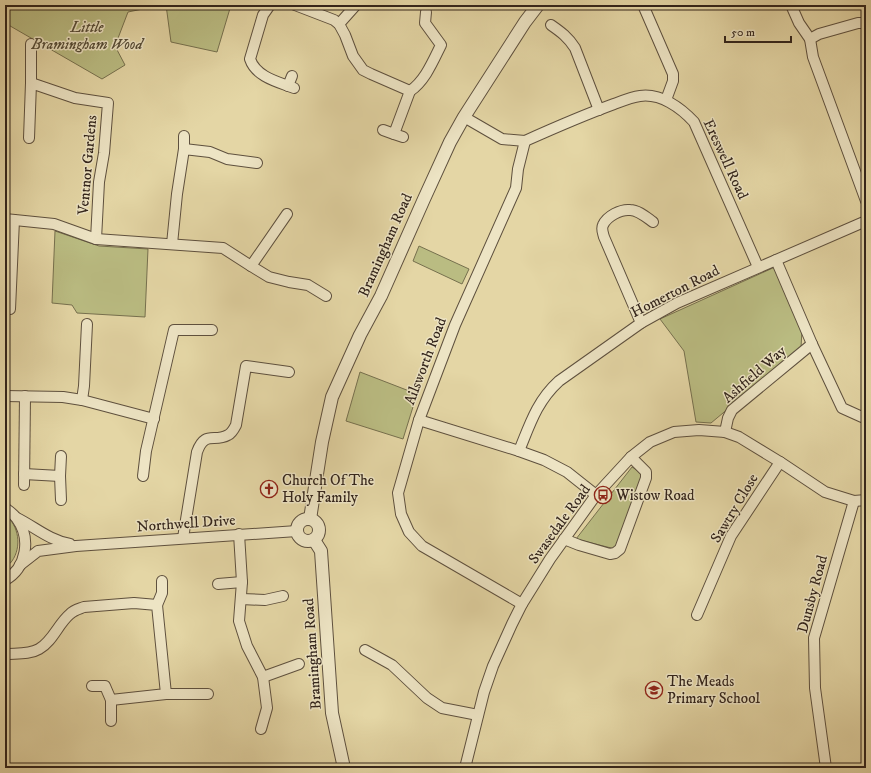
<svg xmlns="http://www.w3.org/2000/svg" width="871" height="773" font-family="'IM FELL DW Pica',serif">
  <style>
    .green { fill: #babc82; stroke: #76704e }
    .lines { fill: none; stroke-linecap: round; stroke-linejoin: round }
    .minor-casing { stroke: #5e503e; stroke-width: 12 }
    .tertiary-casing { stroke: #5e503e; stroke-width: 14 }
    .minor { stroke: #ede4c4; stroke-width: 10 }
    .tertiary { stroke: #ede4c4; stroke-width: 12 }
    .labels { text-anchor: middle; stroke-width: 3; stroke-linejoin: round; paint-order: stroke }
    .park-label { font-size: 15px; font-style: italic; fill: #544a35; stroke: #ede4c4 }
    .street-label { font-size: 15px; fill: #32241b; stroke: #ede4c4 }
    .poi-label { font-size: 15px; fill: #32241b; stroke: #ede4c4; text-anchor: start }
  </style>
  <rect width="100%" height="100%" fill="#e4d6a5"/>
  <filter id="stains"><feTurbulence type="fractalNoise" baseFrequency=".005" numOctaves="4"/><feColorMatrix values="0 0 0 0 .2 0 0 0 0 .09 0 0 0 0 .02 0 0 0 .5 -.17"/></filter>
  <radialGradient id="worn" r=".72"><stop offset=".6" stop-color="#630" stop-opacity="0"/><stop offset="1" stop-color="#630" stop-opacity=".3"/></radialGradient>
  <g class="green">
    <path d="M5,5H162L128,12L115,46L125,65L102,79L5,23Z"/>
    <path d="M166,5H231L217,52L171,42Z"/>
    <path d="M55,231L99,246L148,249L145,317L77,313L72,305L52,303Z"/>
    <path d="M419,246L469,269L462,284L413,261Z"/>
    <path d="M775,267L802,329L801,348L711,423L696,422L684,351L660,319Z"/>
    <path d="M360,372L417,394L403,439L346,421Z"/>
    <path d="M632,467L643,474L615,549L576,539Z"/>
    <path d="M5,515C19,525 22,547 12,561C10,564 7,566 5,568Z"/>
  </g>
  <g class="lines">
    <defs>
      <g id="minor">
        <path d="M270,5L263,15L250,59C256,77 278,82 294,88"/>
        <path d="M295,5L334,20L339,24L345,35L353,56L363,70L371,74L410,91L394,134L403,137"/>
        <path d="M643,5L673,74V81L666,100"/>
        <path d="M791,5L799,23L810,39L813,57L866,201"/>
        <path d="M339,24L356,5"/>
        <path d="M551,25C561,32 568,37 575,48L599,110"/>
        <path d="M810,39L819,34L858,23H866"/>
        <path d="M31,83V44"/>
        <path d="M288,86L292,76"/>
        <path d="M410,91C425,81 433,61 441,45L425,23L426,12"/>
        <path d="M464,117L502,139L525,141L518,169L516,188L455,325L419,420L398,493L401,514L409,532L422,546L522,604"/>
        <path d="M383,130L394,134"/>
        <path d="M184,136V149"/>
        <path d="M29,138L31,83L75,98L108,103L104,153L99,182L96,239"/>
        <path d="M525,141C554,128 584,115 614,104C622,101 632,97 640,96C661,93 681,108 694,122L758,267"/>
        <path d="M5,219L54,224L96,239L223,248L251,266L269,277L289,282L308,285L326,296"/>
        <path d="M172,244L177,194L184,149L210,152L227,159L257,163"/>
        <path d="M776,260L812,344L842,408L862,417"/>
        <path d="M251,266L287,214"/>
        <path d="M10,309L14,220"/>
        <path d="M641,323L604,237C603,233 601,229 603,225C607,216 621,209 630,210C638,210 646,217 653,222"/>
        <path d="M5,396L63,397L82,400L154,419"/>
        <path d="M82,400L84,386L87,324"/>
        <path d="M419,420L519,451L544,460L567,472L596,495"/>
        <path d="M725,432L728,418L732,410L812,344"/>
        <path d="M519,451C530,424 537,401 559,381L641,323L677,303L866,221"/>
        <path d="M24,474L60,476"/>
        <path d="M143,476L146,451L174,330H212"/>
        <path d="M24,485L25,396"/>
        <path d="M61,500L60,476L61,456"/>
        <path d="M5,508C9,511 14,514 17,519C31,538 27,568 5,580"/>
        <path d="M17,518C35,527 49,540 70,544"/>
        <path d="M239,534L242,582L239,621L247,646L263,677L267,708L261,729"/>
        <path d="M183,538L197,452C205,430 214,443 228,435C232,433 234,429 236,425L246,366L289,372"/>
        <path d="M564,539L579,545L610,554L615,553L620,549L646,478V472L631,457"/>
        <path d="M20,565L38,551L76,546L297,531"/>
        <path d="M218,584L242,582"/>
        <path d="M241,599L265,600L283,596"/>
        <path d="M157,605L162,593V581"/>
        <path d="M697,615L731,536L780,462"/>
        <path d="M365,650L392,665L427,698L442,708L478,715"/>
        <path d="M5,654C16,653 29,655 39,649C53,641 58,624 70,614C74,610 79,609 84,607L134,603L157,605L166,694L111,700"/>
        <path d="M263,677L299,664"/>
        <path d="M92,686H105L111,700V721"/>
        <path d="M166,694H208"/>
        <path d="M465,768L484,692L493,666L512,624L522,604L550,559L596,495L631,457L650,442L674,432L699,430L725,432L739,437L780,462L825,492L854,501L866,500"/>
        <path d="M826,768L815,688L814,638L854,501"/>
      </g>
      <g id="tertiary">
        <circle cx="308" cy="530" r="11"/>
        <path d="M310,519L322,442L332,397L360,335L381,296L424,199L450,142L464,117L525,22L538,5"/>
        <path d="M314,540L321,551L332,713L344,768"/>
      </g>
    </defs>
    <use href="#minor" class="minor-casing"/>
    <use href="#tertiary" class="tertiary-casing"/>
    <use href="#minor" class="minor"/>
    <use href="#tertiary" class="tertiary"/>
  </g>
  <defs>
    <symbol id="church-ring" viewBox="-11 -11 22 22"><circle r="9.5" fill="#ede4c4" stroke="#8f2418" stroke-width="1.5"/><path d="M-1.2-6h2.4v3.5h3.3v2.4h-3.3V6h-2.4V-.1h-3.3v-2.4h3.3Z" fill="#8f2418"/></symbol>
    <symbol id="bus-ring" viewBox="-11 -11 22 22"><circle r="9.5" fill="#ede4c4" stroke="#8f2418" stroke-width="1.5"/><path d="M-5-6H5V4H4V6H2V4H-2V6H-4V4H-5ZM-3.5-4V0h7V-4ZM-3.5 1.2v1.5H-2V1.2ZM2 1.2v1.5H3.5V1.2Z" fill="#8f2418"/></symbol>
    <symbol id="school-ring" viewBox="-11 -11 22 22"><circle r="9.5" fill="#ede4c4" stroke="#8f2418" stroke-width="1.5"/><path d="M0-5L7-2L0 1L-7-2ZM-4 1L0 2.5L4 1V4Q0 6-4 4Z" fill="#8f2418"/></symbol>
  </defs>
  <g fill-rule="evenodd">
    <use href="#church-ring" x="259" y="479" width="20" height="20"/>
    <use href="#bus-ring" x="593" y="485" width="20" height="20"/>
    <use href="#school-ring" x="644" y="680" width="20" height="20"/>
  </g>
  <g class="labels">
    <g class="park-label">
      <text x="87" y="32">Little<tspan x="87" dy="17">Bramingham Wood</tspan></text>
    </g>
    <g class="street-label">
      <text transform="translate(726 159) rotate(65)" y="5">Ereswell Road</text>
      <text transform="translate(87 165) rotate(-85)" y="5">Ventnor Gardens</text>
      <text transform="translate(385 245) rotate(-66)" y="5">Bramingham Road</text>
      <text transform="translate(675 291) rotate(-27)" y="5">Homerton Road</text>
      <text transform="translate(425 361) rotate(-69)" y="5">Ailsworth Road</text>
      <text transform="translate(754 374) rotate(-41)" y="5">Ashfield Way</text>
      <text transform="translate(734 508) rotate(-59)" y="5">Sawtry Close</text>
      <text transform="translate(186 523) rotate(-4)" y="5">Northwell Drive</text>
      <text transform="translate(559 524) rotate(-54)" y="5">Swasedale Road</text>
      <text transform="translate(812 594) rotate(-75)" y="5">Dunsby Road</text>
      <text transform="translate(312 654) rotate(-94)" y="5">Bramingham Road</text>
    </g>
    <g class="poi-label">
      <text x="282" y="485">Church Of The<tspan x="282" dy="17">Holy Family</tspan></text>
      <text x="616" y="500">Wistow Road</text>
      <text x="667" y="686">The Meads<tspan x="667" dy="17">Primary School</tspan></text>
    </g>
  </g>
  <rect width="871" height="773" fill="none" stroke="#e4d6a5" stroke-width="20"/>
  <rect x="6" y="6" width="859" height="761" fill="none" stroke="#32241b" stroke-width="2"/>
  <rect x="10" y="10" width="851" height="753" fill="none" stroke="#32241b"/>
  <path d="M725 36v6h66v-6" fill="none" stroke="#32241b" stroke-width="2"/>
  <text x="731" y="36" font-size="12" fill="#32241b" stroke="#ede4c4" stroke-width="3" paint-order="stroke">50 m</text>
  <rect width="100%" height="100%" filter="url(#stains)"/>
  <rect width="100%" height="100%" fill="url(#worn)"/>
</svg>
